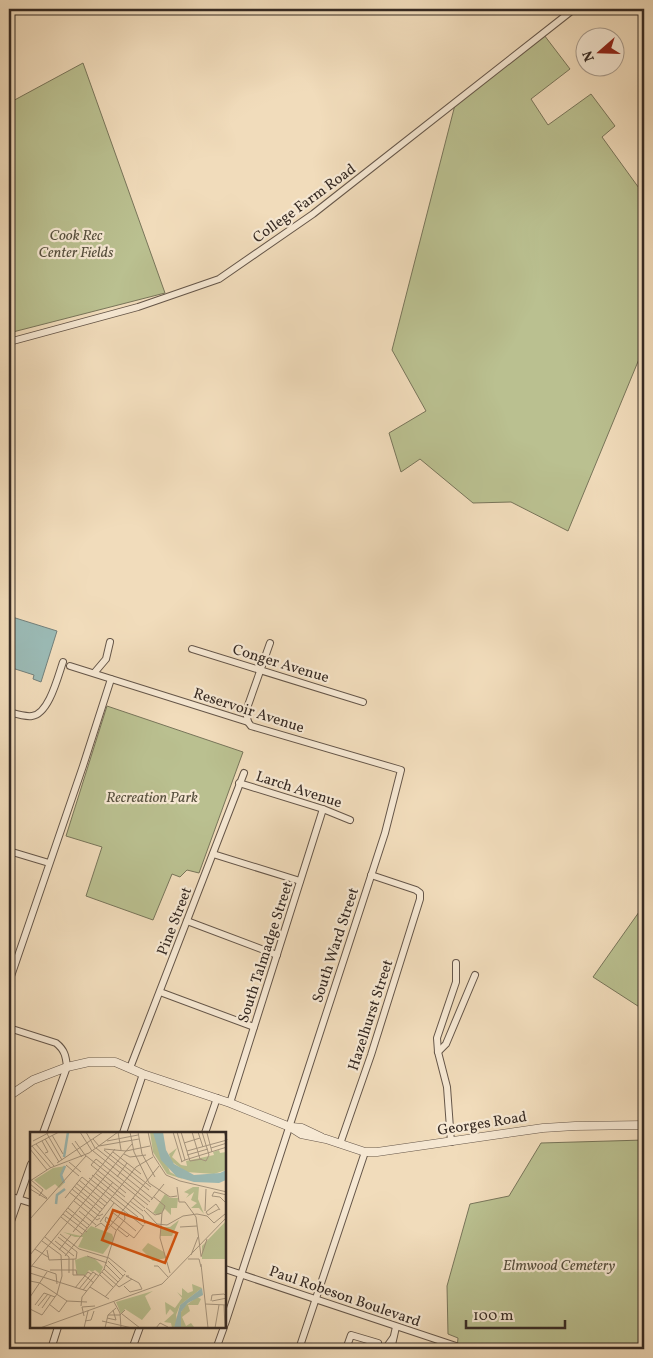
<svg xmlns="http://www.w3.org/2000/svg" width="653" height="1358" font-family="Vollkorn,serif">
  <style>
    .green { fill: #bac090; stroke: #78755a }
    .water { fill: #9bbab5; stroke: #73807b }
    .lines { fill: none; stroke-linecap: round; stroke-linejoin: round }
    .minor-casing { stroke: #655649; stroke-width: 8 }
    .tertiary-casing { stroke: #655649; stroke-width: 9 }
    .minor { stroke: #f6e8d3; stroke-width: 6 }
    .tertiary { stroke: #f6e8d3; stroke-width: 8 }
    .labels { text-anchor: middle; stroke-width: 4.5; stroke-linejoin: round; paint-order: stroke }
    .street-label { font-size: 15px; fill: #362a23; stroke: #f6e8d3 }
    .park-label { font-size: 15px; font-style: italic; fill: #57503e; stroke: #f6e8d3 }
    .inset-river { fill: none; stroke: #9bbab5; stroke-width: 2.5 }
    .inset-road { fill: none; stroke: #a6957e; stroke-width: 1 }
    .view { fill: #d6540e; fill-opacity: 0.15; stroke: #d6540e; stroke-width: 2.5 }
    .inset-edge { fill: none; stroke: #362a23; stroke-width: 2.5 }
  </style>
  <rect width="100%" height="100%" fill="#f1dcbb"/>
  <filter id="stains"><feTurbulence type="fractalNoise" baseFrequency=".004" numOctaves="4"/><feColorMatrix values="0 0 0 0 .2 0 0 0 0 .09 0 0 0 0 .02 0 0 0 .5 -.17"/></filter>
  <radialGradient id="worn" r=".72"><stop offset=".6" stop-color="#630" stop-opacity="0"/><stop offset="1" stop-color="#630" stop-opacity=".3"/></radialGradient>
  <g class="green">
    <path d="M541,31L570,69L531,99L548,125L591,94L615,126L602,137L644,195V347L568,531L511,502L473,503L420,459L401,472L389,433L426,411L392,350L456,101Z"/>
    <path d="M83,63L165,293L9,333V103Z"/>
    <path d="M107,706L243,752L199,873L187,870L180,877L172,874L153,920L86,896L102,847L66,836Z"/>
    <path d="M644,905V1010L593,977Z"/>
    <path d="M644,1140V1349H457L458,1338L448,1334L447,1286L470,1204L509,1196L541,1143Z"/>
  </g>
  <path class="water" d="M9,616L57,631L41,682L33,679L34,675L9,667Z"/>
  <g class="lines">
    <defs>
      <g id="minor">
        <path d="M9,342L138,307L219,279L313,214L574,9"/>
        <path d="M192,649L363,702"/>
        <path d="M70,666L248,722L251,726L401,770L385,833L225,1324"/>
        <path d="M95,672L106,659L110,642"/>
        <path d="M9,712C16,714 25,717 32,716C49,714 58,676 63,662"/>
        <path d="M248,722L246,711L270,643"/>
        <path d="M239,783L323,809L350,820"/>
        <path d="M9,851L49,863"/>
        <path d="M213,854L300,881"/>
        <path d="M187,921L277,955"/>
        <path d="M9,982L83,766L111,679"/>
        <path d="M160,992L254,1027"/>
        <path d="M9,1028L56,1043C65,1050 66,1057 67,1067L43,1133"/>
        <path d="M438,1052L446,1044L475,975"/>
        <path d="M130,1068L244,773"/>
        <path d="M230,1103L323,809"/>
        <path d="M123,1133L143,1074"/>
        <path d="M205,1133L217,1098"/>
        <path d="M451,1142L447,1087L438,1052L437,1038L456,982V963"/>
        <path d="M340,1144L371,1055L420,899V893L416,890L371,875"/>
        <path d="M9,1196L31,1203"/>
        <path d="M9,1227L31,1164"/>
        <path d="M225,1269L456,1346"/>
        <path d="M51,1349L58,1327"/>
        <path d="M132,1349L140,1327"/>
        <path d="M216,1349L224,1327"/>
        <path d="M299,1349L365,1152"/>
        <path d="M346,1349L351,1335L378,1343"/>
        <path d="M385,1349L393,1338"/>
        <path d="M391,1349L396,1327"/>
      </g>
      <g id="tertiary">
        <path d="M9,1096L33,1080L67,1067L89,1062H115L143,1074L230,1103L290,1127L301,1134L326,1139L365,1152H377L543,1128L575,1126L644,1125"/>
        <path d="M292,1127L302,1128L321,1137"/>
      </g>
    </defs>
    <use href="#minor" class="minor-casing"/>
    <use href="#tertiary" class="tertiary-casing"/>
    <use href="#minor" class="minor"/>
    <use href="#tertiary" class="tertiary"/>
  </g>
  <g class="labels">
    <g class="street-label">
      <text transform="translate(304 203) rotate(-36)" y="5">College Farm Road</text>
      <text transform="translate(281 663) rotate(17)" y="5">Conger Avenue</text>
      <text transform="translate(249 710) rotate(18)" y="5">Reservoir Avenue</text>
      <text transform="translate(299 789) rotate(18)" y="5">Larch Avenue</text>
      <text transform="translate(174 921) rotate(-69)" y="5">Pine Street</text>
      <text transform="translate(335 945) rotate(-72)" y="5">South Ward Street</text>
      <text transform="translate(265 952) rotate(-72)" y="5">South Talmadge Street</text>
      <text transform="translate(370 1015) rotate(-72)" y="5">Hazelhurst Street</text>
      <text transform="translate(482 1123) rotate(-9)" y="5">Georges Road</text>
      <text transform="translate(345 1296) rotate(19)" y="5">Paul Robeson Boulevard</text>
    </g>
    <g class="park-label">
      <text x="76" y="240">Cook Rec<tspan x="76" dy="17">Center Fields</tspan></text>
      <text x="152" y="802">Recreation Park</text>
      <text x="559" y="1270">Elmwood Cemetery</text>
    </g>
  </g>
  <g transform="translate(30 1132)">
    <rect width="196" height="196" fill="#f1dcbb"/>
    <path d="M120,0H125L140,40L153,47L137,42L123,20ZM135,8L139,22L147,16L142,25L151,33L157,34L156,29L184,23L183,20L189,18L190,21L196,20V38L184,42L156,40L141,29ZM36,34L32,43L34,51L29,56L25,52L16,58L4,48L23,36ZM163,55H169L168,67L174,82L169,76H161L167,71L161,68L164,60L156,66L159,62L154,60ZM135,62L140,66H148L147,76H141V83L135,77L129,83L123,81ZM149,88L142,104H130L131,95H140ZM196,89V127H172V114ZM61,94L82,102L84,107L73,122L48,115L53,105H45L33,100L51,104ZM118,111L134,120L136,126L123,129L112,118ZM56,124L65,127L73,135L70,142L65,138L62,140L59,138L55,143H47L45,128ZM162,152L172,156L150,173L146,183L147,189L144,196H142L141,191L134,190L144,181L140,177L136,183L135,170L145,176L152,166L147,160L152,164V156L158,161L163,159ZM123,159L115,164L121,177L112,188L95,177L91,182L86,170ZM167,165L171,167L168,173H158L160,179L152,185L156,194L161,191L164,195L177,196H151V180L155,174Z" fill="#bac090"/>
    <path d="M123,0H133L136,18L144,32L164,43L190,41L196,38V48L189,51L164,50L147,45L131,28ZM172,156L173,163L158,171L151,180V196H144L150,173Z" fill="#9bbab5"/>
    <path class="inset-river" d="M34,25L38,0M34,51L31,43L35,34M26,72L27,63L35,57"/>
    <path class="inset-road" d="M16,0L32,28M50,0L62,19M56,0L65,16M88,0L91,18M100,0L104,20L119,51L140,65L147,64M108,0L112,22L125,45M118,0L123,23L136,43L150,49L197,60M143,0L152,30M147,0L155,28L151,30M151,0L160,29L172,27M162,0L170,27L176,29L179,23L172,0M168,0L173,15M177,1L182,20M22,3L33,22M15,7L29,30M63,7L69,14L109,7M3,9L20,0M12,9L18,20L15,21M45,9L55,23L118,73M77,9L108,3M42,11L52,25M154,11L170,6M6,12L24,34M2,14L21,36M0,15L29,0M66,16L119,58M181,16L197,11M0,17L17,38M74,17L96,19L102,12M74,18L121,55M63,19L123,67M157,19L197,8L194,0M83,20L111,42M94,22L100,25L116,23M157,23L178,17M155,28L197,15M39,30L51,40M27,31L73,0M36,33L49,44M65,41L95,65M62,43L113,84L115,92M87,45L97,31M59,46L108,85M1,48L13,58L9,64M49,48L77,71M0,49L20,36L59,21L88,0M46,51L75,74M0,52L17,66M44,54L72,77M147,55L149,70H155L166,85L171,124M0,57L17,67M42,57L70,80M39,60L69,84L73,82M96,61L61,33L66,27L120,70M197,63L184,60L182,64L190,65L197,72M35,66L52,45L113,94M103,66L115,76M121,68L134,52M44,69L67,88L70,86M100,69L113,79M38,76L59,93M116,76L125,83L132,81L135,74L124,65M189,77L178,83L176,80L186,72L190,78M114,78L127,92L137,93L153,84L167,82L177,84L184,91L195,82M36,79L57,96M49,79L66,93M175,79L176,57M82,80L94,89M132,81L130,106L140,141M33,82L57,100M31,85L52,102M76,85L104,106L114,93M76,85L75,89L86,98M0,87L56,24M94,89L106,99M70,90L84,71M65,95L71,91L78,97M150,95L167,94M87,97L97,105L99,103M76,99L129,34M43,100L83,50M30,102L49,117L79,126L96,140M15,105L39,125V141M25,109L44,124M5,117L18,125M17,118L19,128L46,127L47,120L28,105M29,118L41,103M0,123L85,17M161,123L168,105M35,124L106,35L123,25M57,124L77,131M171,125L177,107M43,127V143H54L64,151M158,127H169L171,135M78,129L93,144M171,132L178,196M76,133L90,147M2,134L26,142L27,152M124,134H128L138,145M0,136L96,19L120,14M74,137L88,150M20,138H46L47,143M72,140L89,155L102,147M0,141L57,159M70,143L83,155M99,144H96L109,151L112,157M0,149L10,151L37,169L57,170M94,154L100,160L112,157M60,155L79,167M45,156L58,140L61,142M49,157L63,140L69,144M53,158L66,142M0,165L17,140M75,165L95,142M181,169L182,163L194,162L197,165M182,169L197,166M84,170L90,181L91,196M19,172L29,180L37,169M175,172L197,173M5,173L14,161L25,165M194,173L195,196M8,174L18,162M51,174L52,165L74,137L86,99L95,87L94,80M12,176L21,163M0,177L12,183L27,162L32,144L31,123L12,109M92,182L110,196M78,183H90L95,178M54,184L52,175L65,174M77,186L86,188L83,178M55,189L61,188L64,179M72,189L102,196M10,196L132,152L197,85M54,196L58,179M75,196L78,183L86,176M126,196L130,191L138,195M185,196L189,173"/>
    <path class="view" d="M83,78L147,101L135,131L72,108Z"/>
    <rect width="196" height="196" class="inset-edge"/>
  </g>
  <rect width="653" height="1358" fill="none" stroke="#f1dcbb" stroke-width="30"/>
  <rect x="10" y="10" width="633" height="1338" fill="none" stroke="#362a23" stroke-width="2.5"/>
  <rect x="15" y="15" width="623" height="1328" fill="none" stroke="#362a23"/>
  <g transform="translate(600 52) rotate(250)"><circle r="24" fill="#f6e8d3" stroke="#a99c8d"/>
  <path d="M0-4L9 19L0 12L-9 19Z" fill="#8f2418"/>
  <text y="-8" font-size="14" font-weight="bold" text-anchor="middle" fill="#362a23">N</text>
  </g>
  <path d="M466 1320v8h99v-8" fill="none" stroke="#362a23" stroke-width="2.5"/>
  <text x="473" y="1320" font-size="15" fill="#362a23" stroke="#f6e8d3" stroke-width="4" paint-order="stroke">100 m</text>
  <rect width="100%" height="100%" filter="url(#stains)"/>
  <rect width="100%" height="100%" fill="url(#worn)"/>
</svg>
